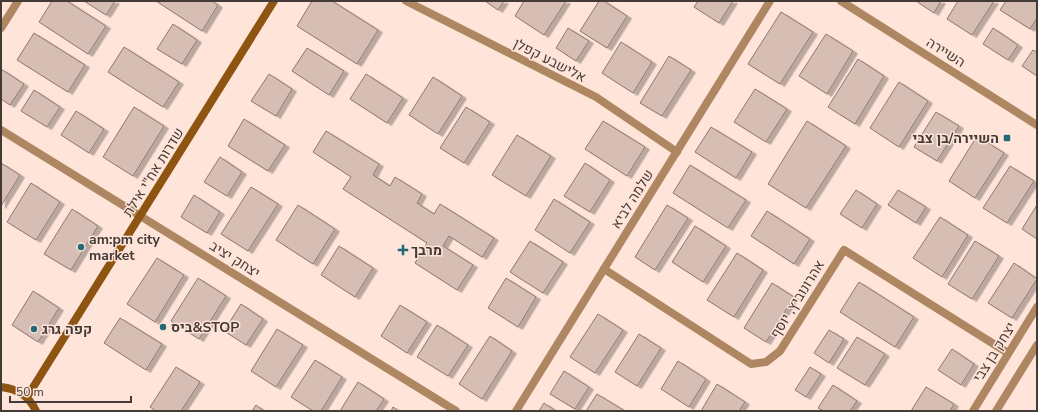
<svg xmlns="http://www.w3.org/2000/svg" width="1038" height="412" font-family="'Nunito Sans',Heebo,sans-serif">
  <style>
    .building { fill: #d7beb4; stroke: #8e786e; filter: url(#shadow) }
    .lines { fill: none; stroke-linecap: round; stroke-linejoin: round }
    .minor { stroke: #ae8662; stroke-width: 8 }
    .tertiary { stroke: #ae8662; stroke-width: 8 }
    .secondary { stroke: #8e5512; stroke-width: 8 }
    .poi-dot { fill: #226a76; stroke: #fee4d9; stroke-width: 1.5 }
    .labels { text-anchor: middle; stroke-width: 3; stroke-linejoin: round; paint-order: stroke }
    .street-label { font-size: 14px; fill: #453b36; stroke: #fee4d9 }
    .poi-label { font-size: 14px; font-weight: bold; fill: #453b36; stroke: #fee4d9; text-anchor: start }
  </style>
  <defs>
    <filter id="shadow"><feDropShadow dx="4.5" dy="2.5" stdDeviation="0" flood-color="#0004"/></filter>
  </defs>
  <rect width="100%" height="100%" fill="#fee4d9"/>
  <g class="building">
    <path d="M52,1H67L106,26L88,54L39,22Z"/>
    <path d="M84,1H115L106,15Z"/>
    <path d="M156,1H212L218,5L202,31Z"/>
    <path d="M312,1H332L378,30L357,64L297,26Z"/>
    <path d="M485,1H504L498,10Z"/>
    <path d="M524,1H566L544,35L515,16Z"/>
    <path d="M599,1H604L627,16L607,48L580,31Z"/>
    <path d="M698,1H733L719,23L694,7Z"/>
    <path d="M916,1H941L934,13Z"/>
    <path d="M958,1H994L972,35L947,19Z"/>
    <path d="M1006,1H1037V18L1030,29L1000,10Z"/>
    <path d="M781,12L813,32L780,84L748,64Z"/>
    <path d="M173,24L197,40L182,64L157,49Z"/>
    <path d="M568,28L589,41L576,61L556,48Z"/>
    <path d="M993,28L1018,45L1008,60L983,44Z"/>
    <path d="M34,33L85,65L68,92L17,60Z"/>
    <path d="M826,34L853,51L827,94L799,76Z"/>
    <path d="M621,42L652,62L633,93L602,73Z"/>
    <path d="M124,47L179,82L163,107L108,72Z"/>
    <path d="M307,48L344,71L329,95L292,71Z"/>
    <path d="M1033,50L1037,52V76L1022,66Z"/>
    <path d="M669,56L691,70L662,116L640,103Z"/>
    <path d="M858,59L884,76L855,124L828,107Z"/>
    <path d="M1,69L24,84L10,105L1,99Z"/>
    <path d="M269,74L292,89L276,116L251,101Z"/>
    <path d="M366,74L403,98L387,123L350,99Z"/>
    <path d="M433,77L462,96L438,134L409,115Z"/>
    <path d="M899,82L928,101L899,147L870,128Z"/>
    <path d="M755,89L787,109L766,142L734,122Z"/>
    <path d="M34,90L60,107L47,127L21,111Z"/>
    <path d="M134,107L164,126L133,176L103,157Z"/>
    <path d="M466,107L490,122L464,163L440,148Z"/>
    <path d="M76,111L104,129L89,153L61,135Z"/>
    <path d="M936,112L959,126L937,161L914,147Z"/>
    <path d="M244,119L285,145L268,171L228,146Z"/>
    <path d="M603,121L645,147L627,176L585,149Z"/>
    <path d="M807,121L846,146L806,208L768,184Z"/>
    <path d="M711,127L752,152L736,178L695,152Z"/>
    <path d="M326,131L379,164L373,175L390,186L395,177L422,194L417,203L434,214L440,204L494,238L482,257L449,236L443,246L473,265L457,290L415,263L427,243L343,189L351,177L313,152Z"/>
    <path d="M517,135L551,156L526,196L492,175Z"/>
    <path d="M977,136L1004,153L975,198L949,181Z"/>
    <path d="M220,157L242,172L227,196L204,182Z"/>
    <path d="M1,163L20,175L1,206Z"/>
    <path d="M585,163L610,180L590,212L564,196Z"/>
    <path d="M690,165L746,200L728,228L673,193Z"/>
    <path d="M1010,166L1034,181L1007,223L983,208Z"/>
    <path d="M31,183L60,202L36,240L7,222Z"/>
    <path d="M251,187L278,204L248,251L221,234Z"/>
    <path d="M856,190L877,204L862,228L840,214Z"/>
    <path d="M898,190L926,207L916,223L888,205Z"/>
    <path d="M194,195L220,212L207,233L181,217Z"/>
    <path d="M554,199L590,222L570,253L535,230Z"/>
    <path d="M298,205L335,229L313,264L276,240Z"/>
    <path d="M667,205L688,218L655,270L635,257Z"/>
    <path d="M1037,205V239L1022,229Z"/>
    <path d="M72,209L98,226L71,270L44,254Z"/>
    <path d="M767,211L810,239L794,264L751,236Z"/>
    <path d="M940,217L968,235L942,277L913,258Z"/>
    <path d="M695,226L726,246L703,282L672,262Z"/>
    <path d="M530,241L563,262L543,293L510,272Z"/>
    <path d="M975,241L999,256L972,299L948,284Z"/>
    <path d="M339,246L373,268L355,297L321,275Z"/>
    <path d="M737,253L763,270L734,317L707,300Z"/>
    <path d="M157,258L184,275L155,322L127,304Z"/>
    <path d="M1014,263L1037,279L1012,318L988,303Z"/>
    <path d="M198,278L226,296L199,339L171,321Z"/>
    <path d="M506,278L536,297L518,327L488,308Z"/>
    <path d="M859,282L914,317L895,347L840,312Z"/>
    <path d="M772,283L794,297L766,342L744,328Z"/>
    <path d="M33,291L59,308L38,342L12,325Z"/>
    <path d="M241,304L263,319L246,345L224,331Z"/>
    <path d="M400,305L427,322L407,353L381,336Z"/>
    <path d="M598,314L623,330L595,373L570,357Z"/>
    <path d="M120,318L162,344L146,370L104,343Z"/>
    <path d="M437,325L468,345L448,376L417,357Z"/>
    <path d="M277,329L303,345L276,387L251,371Z"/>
    <path d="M829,330L844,339L829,363L814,353Z"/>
    <path d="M639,334L661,348L637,386L615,372Z"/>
    <path d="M490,336L512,351L482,399L459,384Z"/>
    <path d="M857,337L885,354L865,385L837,368Z"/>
    <path d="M952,349L974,364L961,385L938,370Z"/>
    <path d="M315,360L342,377L321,411H313L291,397Z"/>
    <path d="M678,361L706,379L689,407L661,389Z"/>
    <path d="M176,367L200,382L181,411H156L150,407Z"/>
    <path d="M810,367L821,374L806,397L795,390Z"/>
    <path d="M564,371L589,387L575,409L550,394Z"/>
    <path d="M358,382L384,399L376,411H340Z"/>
    <path d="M717,384L745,402L739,411H701Z"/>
    <path d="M833,385L857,401L850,411H823L818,408Z"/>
    <path d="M926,387L954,404L950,411H911Z"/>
    <path d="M597,394L625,411H586Z"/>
    <path d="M544,403L556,411H539Z"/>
    <path d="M256,405L264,411H252Z"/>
    <path d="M393,407L399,411H391Z"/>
  </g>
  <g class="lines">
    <g class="minor">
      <path d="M406,1L596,97L677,152"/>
      <path d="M1,28L18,1"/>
      <path d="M1,130L456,411"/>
      <path d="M604,269L751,364L766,362L780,351L844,250L1008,353"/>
      <path d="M516,411L770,1"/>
    </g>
    <g class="tertiary">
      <path d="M841,1L1037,125"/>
      <path d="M973,411L1037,307"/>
      <path d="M996,411L1037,345"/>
    </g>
    <g class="secondary">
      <path d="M1,387C18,389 29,396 36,411"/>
      <path d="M27,397L274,1"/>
    </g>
  </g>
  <g class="poi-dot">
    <rect x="1003" y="134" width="8" height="8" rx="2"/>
    <circle cx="81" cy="247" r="4"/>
    <path d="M401 244h4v4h4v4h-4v4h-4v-4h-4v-4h4z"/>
    <circle cx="163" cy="327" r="4"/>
    <circle cx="34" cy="329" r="4"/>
  </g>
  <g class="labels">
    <g class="street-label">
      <text transform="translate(946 52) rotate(32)" y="5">השיירה</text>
      <text transform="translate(550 60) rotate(27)" y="5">אלישבע קפלן</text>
      <text transform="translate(153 172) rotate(-58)" y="5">שדרות אח"י אילת</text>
      <text transform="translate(632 199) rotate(-58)" y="5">שלמה לביא</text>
      <text transform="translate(235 259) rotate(32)" y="5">יצחק יציב</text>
      <text transform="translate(797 299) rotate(-58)" y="5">אהרונוביץ, יוסף</text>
      <text transform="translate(994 352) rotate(-58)" y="5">יצחק בן צבי</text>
    </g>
    <g class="poi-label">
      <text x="999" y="143" text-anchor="end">השיירה/בן צבי</text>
      <text x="89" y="244">am:pm city<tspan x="89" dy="16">market</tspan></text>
      <text x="411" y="255">מרבך</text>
      <text x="171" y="332">ביס&amp;STOP</text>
      <text x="42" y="334">קפה גרג</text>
    </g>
  </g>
  <rect width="1038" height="412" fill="none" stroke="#453b36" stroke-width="4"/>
  <path d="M10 396v6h121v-6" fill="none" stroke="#453b36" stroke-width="2"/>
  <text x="16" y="396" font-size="12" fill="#453b36" stroke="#fee4d9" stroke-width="3" paint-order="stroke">50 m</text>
</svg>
